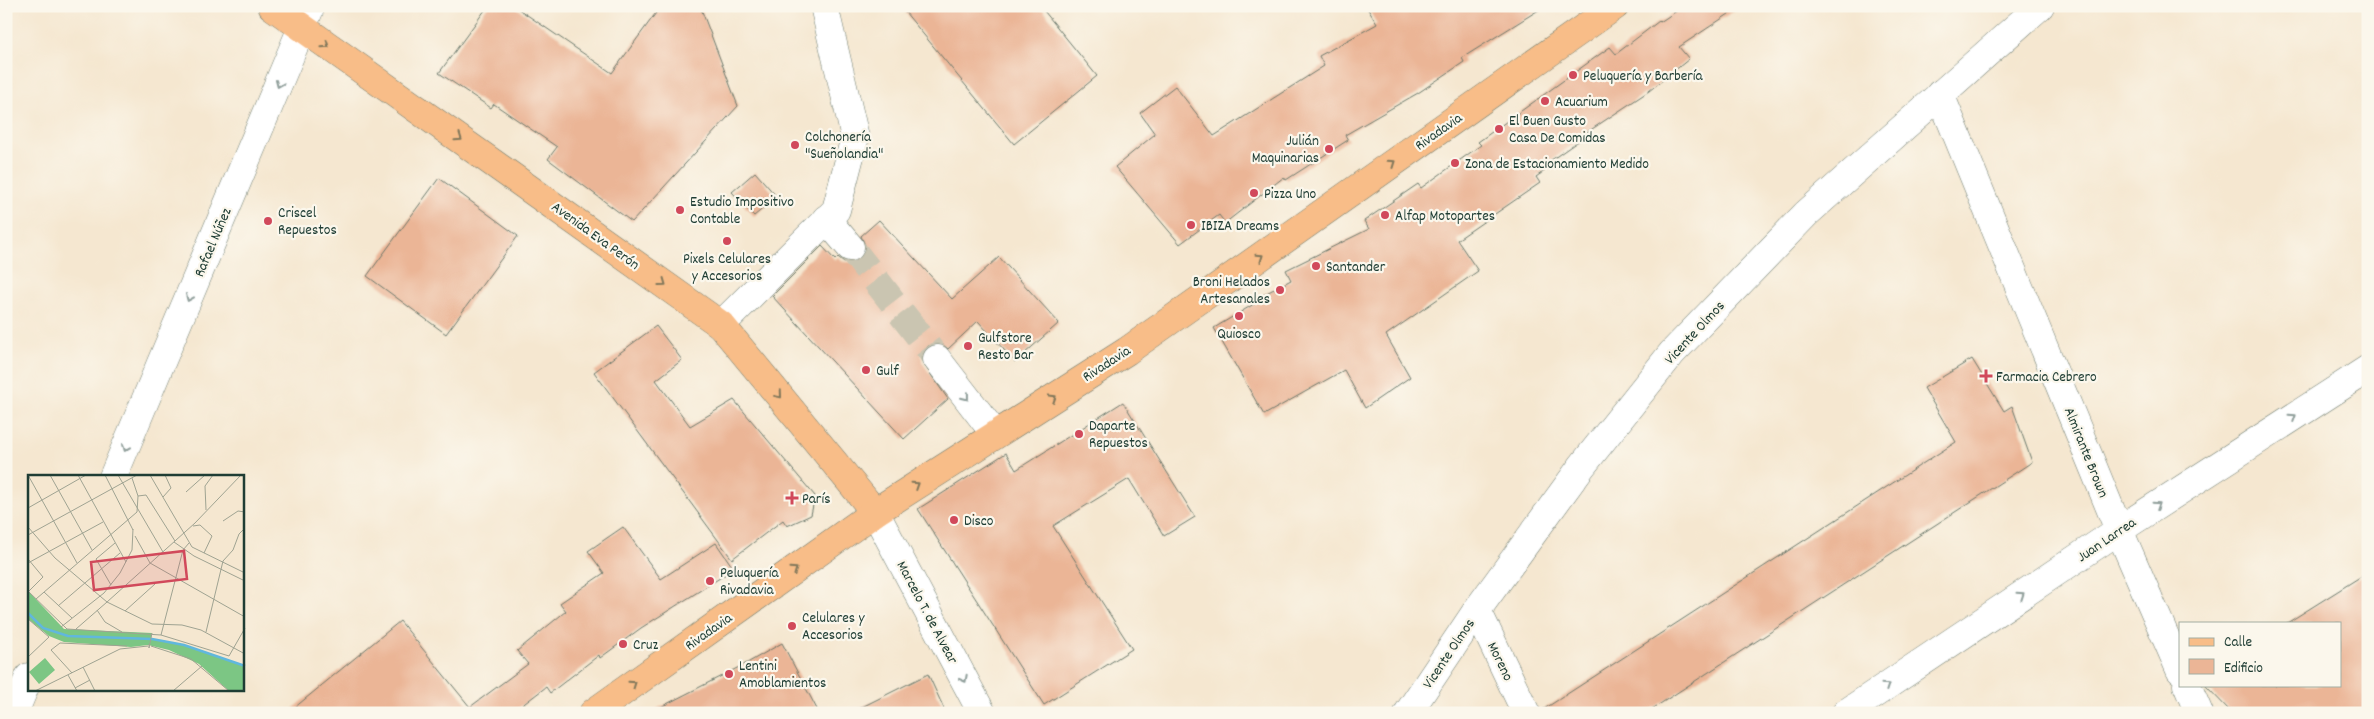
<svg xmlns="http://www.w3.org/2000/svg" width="2374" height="719" font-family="Dekko,sans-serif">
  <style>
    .building { fill: #ebb596 }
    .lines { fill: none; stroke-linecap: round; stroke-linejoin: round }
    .minor-tunnel { stroke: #cac5b1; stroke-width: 28; stroke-dasharray: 28 14; stroke-linecap: butt }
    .minor-casing { stroke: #6a786b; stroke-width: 29 }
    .major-casing { stroke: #6a786b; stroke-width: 29 }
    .minor { stroke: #fff; stroke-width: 28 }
    .major { stroke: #f8bd88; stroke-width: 28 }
    .oneway { stroke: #81775a }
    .oneway2 { stroke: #8f9e9a }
    .poi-dot { fill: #d1495b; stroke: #fbf7ec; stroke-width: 2 }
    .labels { text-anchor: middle; stroke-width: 4.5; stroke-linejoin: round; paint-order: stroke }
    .poi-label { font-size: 15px; fill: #1f3d34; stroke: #fbf7ec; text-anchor: start }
    .street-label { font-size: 15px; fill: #1f3d34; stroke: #fbf7ec }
    .inset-river { fill: none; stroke: #61b7dd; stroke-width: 2.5 }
    .inset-road { fill: none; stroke: #9fa392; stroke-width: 1 }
    .view { fill: #d1495b; fill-opacity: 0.15; stroke: #d1495b; stroke-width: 2.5 }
    .inset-edge { fill: none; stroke: #1f3d34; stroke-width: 2.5 }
  </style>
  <rect width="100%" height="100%" fill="#fbf7ec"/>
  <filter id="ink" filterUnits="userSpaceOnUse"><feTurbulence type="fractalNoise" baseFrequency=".02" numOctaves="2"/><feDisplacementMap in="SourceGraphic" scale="10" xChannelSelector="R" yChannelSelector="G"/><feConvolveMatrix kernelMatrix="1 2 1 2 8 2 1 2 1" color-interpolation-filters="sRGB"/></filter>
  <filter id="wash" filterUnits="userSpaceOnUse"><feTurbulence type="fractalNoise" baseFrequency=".0096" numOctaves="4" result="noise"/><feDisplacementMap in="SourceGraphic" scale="20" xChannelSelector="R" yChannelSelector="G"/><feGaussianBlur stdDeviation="1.12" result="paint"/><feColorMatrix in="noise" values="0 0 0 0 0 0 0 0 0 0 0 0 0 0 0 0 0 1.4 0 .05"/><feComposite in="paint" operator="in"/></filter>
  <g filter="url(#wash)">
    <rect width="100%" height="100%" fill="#f5e7d0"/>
    <g id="blocks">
      <g class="building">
        <path d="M488,6H514L612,73L661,6H700L738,106L632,222L548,159L557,147L494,104L491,108L439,73Z"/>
        <path d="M900,6H1040L1097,76L1014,144Z"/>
        <path d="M1366,6H1545L1462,58L1464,62L1418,93L1345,135L1348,140L1286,180L1284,177L1225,223L1219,215L1180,244L1115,167L1155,134L1140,113L1175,86L1214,136L1324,66L1319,56L1377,24Z"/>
        <path d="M1684,6H1741L1679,47L1689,59L1649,91L1586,133L1587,135L1547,163L1550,167L1536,177L1540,183L1457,240L1478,271L1386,335L1410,377L1365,408L1344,370L1264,415L1214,328L1259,301L1257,298L1291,280L1286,270L1369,229L1364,221L1418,184L1421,188L1481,145L1478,142L1610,47L1616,54L1659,21L1660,22Z"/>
        <path d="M755,172L777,197L754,216L732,192Z"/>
        <path d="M439,178L518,236L446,334L367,276Z"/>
        <path d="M879,220L952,299L999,257L1059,323L1015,362L978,321L948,349L942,344H935L928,346L922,354V362L948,399L904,439L772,296L822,246L835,260L838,257L844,262H852L860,259L865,253V245L861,236Z"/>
        <path d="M656,326L682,360L656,380L690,426L734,400L815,496L811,515L787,526L783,520L732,559L594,372Z"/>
        <path d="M1972,359L2004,411L2012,406L2032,462L1646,713H1541V711L1956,442L1924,388Z"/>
        <path d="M1123,402L1195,517L1164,536L1129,479L1053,526L1132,649L1044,705L918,509L1006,453L1016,470Z"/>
        <path d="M623,527L661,579L716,543L734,569L641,628L600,658L599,655L550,693L546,687L512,713H288L400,621L470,707L528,664L517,651L566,611L560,603L604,573L588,551Z"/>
        <path d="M2368,572V713H2232L2205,685H2340V623H2287Z"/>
        <path d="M782,643L819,713H649L749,662Z"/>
        <path d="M928,674L946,713H850Z"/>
      </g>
    </g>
  </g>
  <g filter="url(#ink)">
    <use href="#blocks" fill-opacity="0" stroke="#6a786b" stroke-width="1"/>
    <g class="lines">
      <path class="minor-tunnel" d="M850,247L937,359"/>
      <defs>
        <g id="minor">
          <path d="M1940,94L2119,530L2180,670"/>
          <path d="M826,219L850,247"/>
          <path d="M721,325L836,210L855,137L824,6"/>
          <path d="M937,359L995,434"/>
          <path d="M113,477L311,6"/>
          <path d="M875,512L982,713"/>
          <path d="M1477,610L1526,713"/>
          <path d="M2187,685L2199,713"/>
          <path d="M14,713L29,677"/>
          <path d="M1408,713L1477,610L1582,466L1672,353L1806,214L2040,6"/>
          <path d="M1846,713L2119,530L2368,369"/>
        </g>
        <g id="major">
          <path d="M272,6L721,325L875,512"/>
          <path d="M593,713L875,512L1127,351L1615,6"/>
        </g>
      </defs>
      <use href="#minor" class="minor-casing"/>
      <use href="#major" class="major-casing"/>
      <use href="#minor" class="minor"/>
      <use href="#major" class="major"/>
    </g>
    <defs><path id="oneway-chevron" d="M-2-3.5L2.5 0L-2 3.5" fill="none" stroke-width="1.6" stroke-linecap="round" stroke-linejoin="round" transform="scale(1.25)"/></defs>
    <g class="oneway">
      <use href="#oneway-chevron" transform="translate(326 45) rotate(35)"/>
      <use href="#oneway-chevron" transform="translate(459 138) rotate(35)"/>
      <use href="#oneway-chevron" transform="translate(1392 163) rotate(-35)"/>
      <use href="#oneway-chevron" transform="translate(1260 257) rotate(-35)"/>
      <use href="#oneway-chevron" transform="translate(663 283) rotate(36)"/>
      <use href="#oneway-chevron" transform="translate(779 395) rotate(50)"/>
      <use href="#oneway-chevron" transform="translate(1053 398) rotate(-32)"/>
      <use href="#oneway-chevron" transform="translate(916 485) rotate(-33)"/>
      <use href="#oneway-chevron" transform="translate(794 570) rotate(-35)"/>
      <use href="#oneway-chevron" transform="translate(633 684) rotate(-35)"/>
    </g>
    <g class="oneway2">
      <use href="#oneway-chevron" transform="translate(279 84) rotate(113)"/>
      <use href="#oneway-chevron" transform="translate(189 298) rotate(113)"/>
      <use href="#oneway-chevron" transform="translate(966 397) rotate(52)"/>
      <use href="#oneway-chevron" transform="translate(2293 417) rotate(-33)"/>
      <use href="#oneway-chevron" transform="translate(126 448) rotate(113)"/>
      <use href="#oneway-chevron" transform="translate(2157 505) rotate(-33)"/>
      <use href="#oneway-chevron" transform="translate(2021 595) rotate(-34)"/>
      <use href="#oneway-chevron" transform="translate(964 679) rotate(62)"/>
      <use href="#oneway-chevron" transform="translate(1886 686) rotate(-34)"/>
    </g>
  </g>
  <g class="poi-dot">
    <circle cx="1573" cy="75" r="5"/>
    <circle cx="1545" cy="101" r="5"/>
    <circle cx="1499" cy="129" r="5"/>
    <circle cx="795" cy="145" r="5"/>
    <circle cx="1329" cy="149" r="5"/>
    <circle cx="1455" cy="163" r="5"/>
    <circle cx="1254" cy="193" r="5"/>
    <circle cx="680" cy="210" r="5"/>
    <circle cx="1385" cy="215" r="5"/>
    <circle cx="268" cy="221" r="5"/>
    <circle cx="1191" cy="225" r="5"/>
    <circle cx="727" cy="241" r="5"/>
    <circle cx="1316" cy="266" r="5"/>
    <circle cx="1280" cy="290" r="5"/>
    <circle cx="1239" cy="316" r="5"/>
    <circle cx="968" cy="346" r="5"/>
    <circle cx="866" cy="370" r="5"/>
    <path d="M1983.5 368.5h5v5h5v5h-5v5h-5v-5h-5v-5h5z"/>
    <circle cx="1079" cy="434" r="5"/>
    <path d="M789.5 490.5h5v5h5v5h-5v5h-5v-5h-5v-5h5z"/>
    <circle cx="954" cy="520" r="5"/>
    <circle cx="710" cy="581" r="5"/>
    <circle cx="792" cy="626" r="5"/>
    <circle cx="623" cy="644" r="5"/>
    <circle cx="729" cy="674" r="5"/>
  </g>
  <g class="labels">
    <g class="poi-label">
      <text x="1583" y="80">Peluquería y Barbería</text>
      <text x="1555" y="106">Acuarium</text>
      <text x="1509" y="125">El Buen Gusto<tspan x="1509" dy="17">Casa De Comidas</tspan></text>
      <text x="805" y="141">Colchonería<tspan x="805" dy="17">"Sueñolandia"</tspan></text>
      <text x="1319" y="145" text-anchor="end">Julián<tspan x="1319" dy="17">Maquinarias</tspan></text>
      <text x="1465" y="168">Zona de Estacionamiento Medido</text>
      <text x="1264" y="198">Pizza Uno</text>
      <text x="690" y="206">Estudio Impositivo<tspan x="690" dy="17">Contable</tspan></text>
      <text x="278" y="217">Criscel<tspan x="278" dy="17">Repuestos</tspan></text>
      <text x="1395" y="220">Alfap Motopartes</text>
      <text x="1201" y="230">IBIZA Dreams</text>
      <text x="727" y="263" text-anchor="middle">Pixels Celulares<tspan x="727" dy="17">y Accesorios</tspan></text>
      <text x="1326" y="271">Santander</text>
      <text x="1270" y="286" text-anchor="end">Broni Helados<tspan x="1270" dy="17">Artesanales</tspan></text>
      <text x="1239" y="338" text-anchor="middle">Quiosco</text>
      <text x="978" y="342">Gulfstore<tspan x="978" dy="17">Resto Bar</tspan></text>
      <text x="876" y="375">Gulf</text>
      <text x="1996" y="381">Farmacia Cebrero</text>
      <text x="1089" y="430">Daparte<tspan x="1089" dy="17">Repuestos</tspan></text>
      <text x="802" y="503">París</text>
      <text x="964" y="525">Disco</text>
      <text x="720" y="577">Peluquería<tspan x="720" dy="17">Rivadavia</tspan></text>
      <text x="802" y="622">Celulares y<tspan x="802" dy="17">Accesorios</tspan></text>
      <text x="633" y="649">Cruz</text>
      <text x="739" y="670">Lentini<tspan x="739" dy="17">Amoblamientos</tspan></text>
    </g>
    <g class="street-label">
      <text transform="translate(1438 131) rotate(-35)" y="5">Rivadavia</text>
      <text transform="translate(596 235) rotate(36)" y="5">Avenida Eva Perón</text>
      <text transform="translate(212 242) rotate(-67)" y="5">Rafael Núñez</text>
      <text transform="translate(1694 332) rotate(-47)" y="5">Vicente Olmos</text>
      <text transform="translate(1106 363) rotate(-33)" y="5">Rivadavia</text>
      <text transform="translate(2087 452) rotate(68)" y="5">Almirante Brown</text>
      <text transform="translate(2106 539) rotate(-34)" y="5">Juan Larrea</text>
      <text transform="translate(928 612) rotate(62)" y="5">Marcelo T. de Alvear</text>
      <text transform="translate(708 631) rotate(-35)" y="5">Rivadavia</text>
      <text transform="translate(1448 653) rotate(-56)" y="5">Vicente Olmos</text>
      <text transform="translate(1501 661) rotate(64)" y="5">Moreno</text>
    </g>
  </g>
  <g transform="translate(28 475)">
    <rect width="216" height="216" fill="#f5e7d0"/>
    <path d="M0,116L36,154L124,158L123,164L156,170L216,191V216H201L171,189L141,175L120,170L103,172L36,167L21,161L0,144ZM17,183L27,195L11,209L1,197Z" fill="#7cc684"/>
    <path class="inset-river" d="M0,138L15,153L40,161L124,164L156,170L217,191"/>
    <path class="inset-road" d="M0,0L49,88M22,0L64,75M50,0L98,87M77,0L105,55M90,0L135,77M122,0L164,72L217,98M213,0L167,48L79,127L124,149L154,150L173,155L217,179M158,17L177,0M110,21L118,20L147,66M135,22L143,13L137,0M0,33L58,0M178,35L177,11L185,0M195,46L210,36L217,37M165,51L172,50L184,61L176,78M0,52L27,83L79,127L48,154M0,60L109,0M107,61L122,88M146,67L166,81L217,106M0,84L15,102L0,117M0,88L75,47M122,88L217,142M83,110L68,84L87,68M0,116L39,154L133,160L201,181L217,153M16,117L44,143M8,124L109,37L110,21L104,3M30,131L92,78M69,135L77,147L94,157M97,136L127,109M0,144L21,162L0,182M33,152L76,118L92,98L104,75L105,54M178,157L195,86L205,75L211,59L217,53M133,160L155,75L161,68M121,169V173L124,158M123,171L163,184L201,216M55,192L67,216M44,198L23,175L32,168L99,171M40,200L49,216M47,213L62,205M7,216L92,174L120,171M145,216L174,191"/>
    <path class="view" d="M156,76L159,104L66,115L63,87Z"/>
    <rect width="216" height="216" class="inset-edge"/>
  </g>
  <rect width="2374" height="719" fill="none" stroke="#fbf7ec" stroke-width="25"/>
  <rect x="2179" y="622" width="162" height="65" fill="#fbf7ec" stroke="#a3ada2"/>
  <rect x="2189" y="638" width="25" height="8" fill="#f8bd88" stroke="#a3ada2"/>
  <text x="2224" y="646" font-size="15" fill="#1f3d34">Calle</text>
  <rect x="2189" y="659" width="25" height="15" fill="#ebb596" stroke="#a3ada2"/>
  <text x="2224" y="672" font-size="15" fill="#1f3d34">Edificio</text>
</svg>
